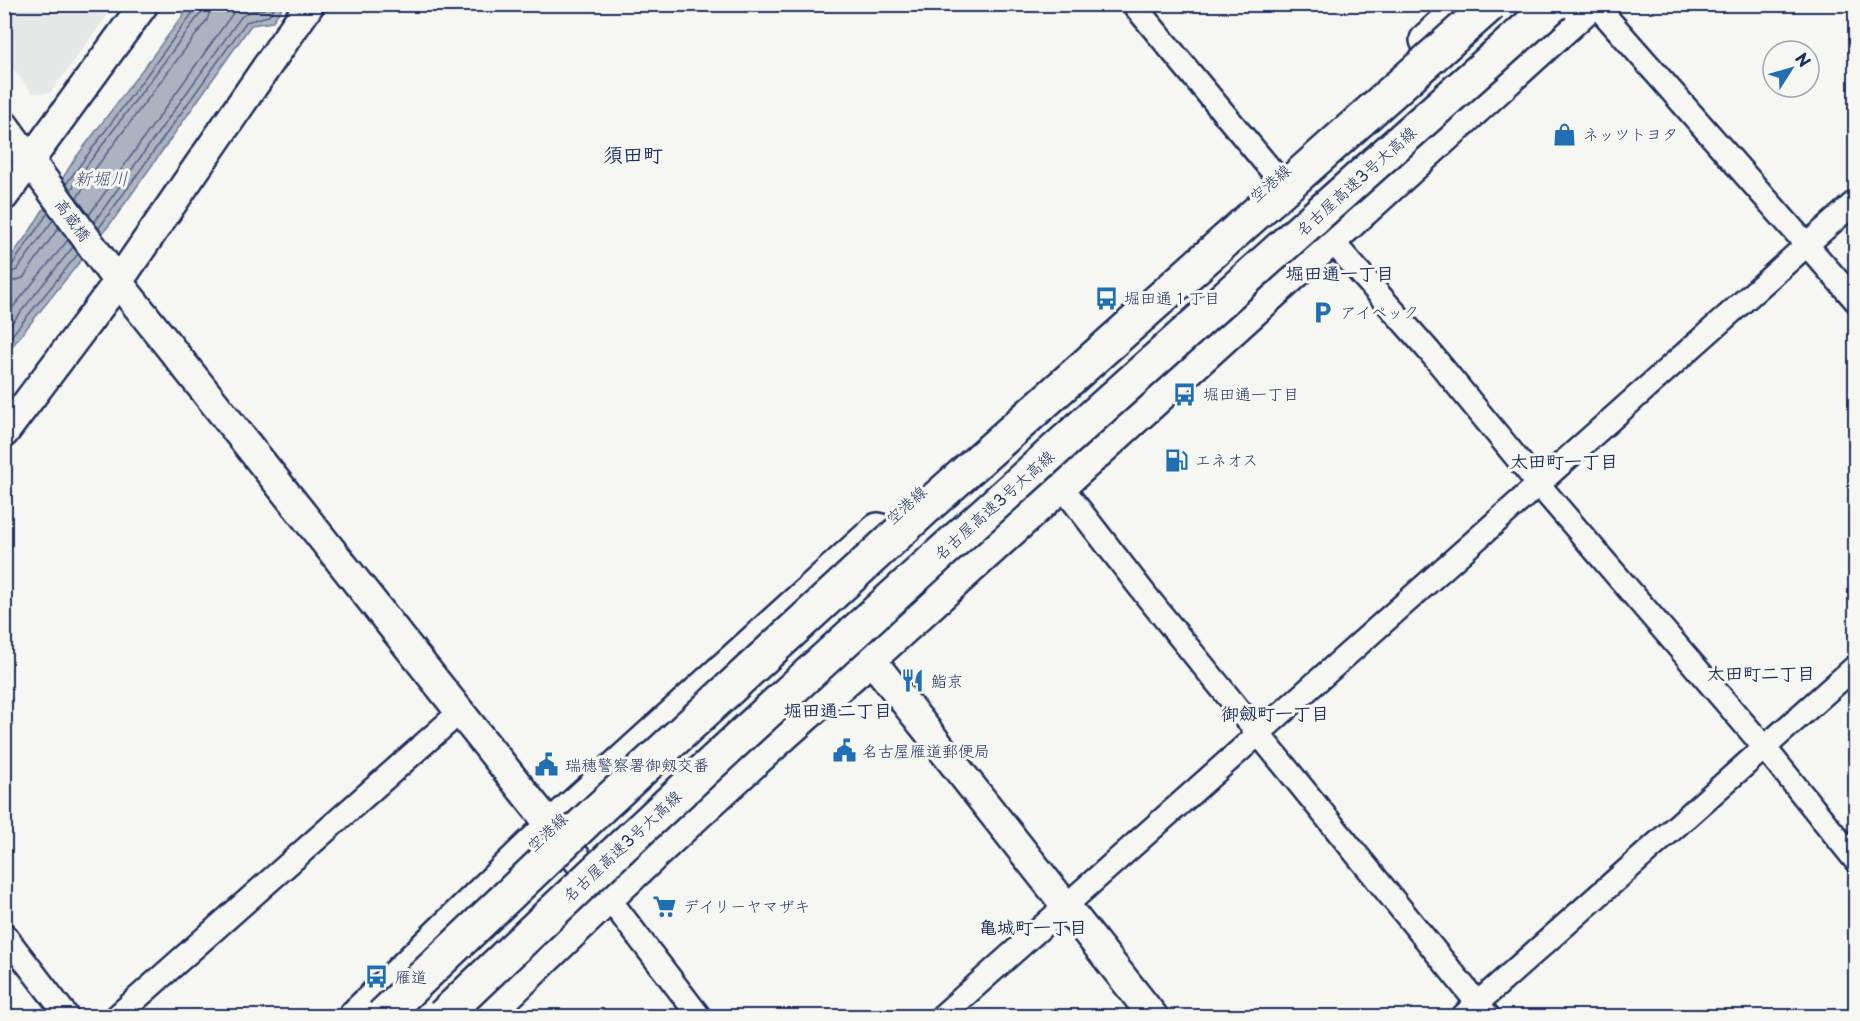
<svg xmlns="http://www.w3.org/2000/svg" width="1860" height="1021" font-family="'Playpen Sans','Klee One',sans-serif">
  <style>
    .built { fill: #e6e7e7 }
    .water { fill: #abb2c0; stroke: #717e99; stroke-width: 1.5 }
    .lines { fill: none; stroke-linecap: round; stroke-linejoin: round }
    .shore { stroke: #556385; stroke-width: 1.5 }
    .minor-casing { stroke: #1b2f5e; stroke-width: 27 }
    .tertiary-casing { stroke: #1b2f5e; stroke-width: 33 }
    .primary-casing { stroke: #1b2f5e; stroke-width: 38 }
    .minor { stroke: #f6f6f2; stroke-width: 22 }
    .tertiary { stroke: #f6f6f2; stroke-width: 28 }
    .primary { stroke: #f6f6f2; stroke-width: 33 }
    .motorway-bridge-casing { stroke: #1b2f5e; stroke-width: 38; stroke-linecap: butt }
    .motorway-bridge { stroke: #f6f6f2; stroke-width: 33 }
    .labels { text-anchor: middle; stroke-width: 6; stroke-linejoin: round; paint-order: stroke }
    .poi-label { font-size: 16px; fill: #1b2f5e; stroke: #f6f6f2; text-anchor: start }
    .street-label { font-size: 16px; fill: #1b2f5e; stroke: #f6f6f2 }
    .water-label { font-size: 18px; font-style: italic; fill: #46567b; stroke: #f6f6f2 }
    .neighbourhood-label { font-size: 18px; font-weight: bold; fill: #1b2f5e; stroke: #f6f6f2 }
    .quarter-label { font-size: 20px; font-weight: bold; fill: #1b2f5e; stroke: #f6f6f2 }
  </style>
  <rect width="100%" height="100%" fill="#f6f6f2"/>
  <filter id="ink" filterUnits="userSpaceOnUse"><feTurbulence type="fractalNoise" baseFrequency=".0167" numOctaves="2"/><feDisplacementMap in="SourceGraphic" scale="12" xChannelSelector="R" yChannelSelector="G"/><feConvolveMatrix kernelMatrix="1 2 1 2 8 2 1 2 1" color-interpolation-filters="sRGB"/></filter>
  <g filter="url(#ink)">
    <path class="built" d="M5,4H115V5L50,93H32L5,58Z"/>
    <path class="water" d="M191,5H284L272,22L251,25L114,219L5,355V265L30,231L74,160Z"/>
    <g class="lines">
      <g class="shore">
        <path d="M66,184L194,11L195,4"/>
        <path d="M71,190L85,168L200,14L203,4"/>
        <path d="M77,198L92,173L207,20L212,4"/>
        <path d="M89,215L233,13L243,4"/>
        <path d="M94,222L241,17L248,12L264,9L268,4"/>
        <path d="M99,228L246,22L268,16L277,4"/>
        <path d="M4,268L12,265L48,213"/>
        <path d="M4,275L17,270L53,220"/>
        <path d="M4,284L23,278L59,227"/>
        <path d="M4,318L68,240"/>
        <path d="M4,333L73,247"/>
        <path d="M4,345L78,254"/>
      </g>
      <defs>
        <g id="minor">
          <path d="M1133,4L1277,177"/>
          <path d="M1595,4L1856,301"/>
          <path d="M1331,240L1429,351L1539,485L1765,748L1856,861"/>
          <path d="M1059,483L1148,598L1488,1016"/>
          <path d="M607,896L699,1016"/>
          <path d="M4,934L67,1016"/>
          <path d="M117,1016L461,711"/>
          <path d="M942,1016L1856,201"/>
          <path d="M1463,1016L1856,666"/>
        </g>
        <g id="tertiary">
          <path d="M4,125L118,282L605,894"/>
          <path d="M4,196L144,4"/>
          <path d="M4,433L118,282L310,4"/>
          <path d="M870,658L1153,1016"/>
        </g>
        <g id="primary">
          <path d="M1427,40L1466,4"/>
          <path d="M356,1016L551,827L878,530"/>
          <path d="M484,1016C610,894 737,772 870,658L1589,4"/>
        </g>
      </defs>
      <use href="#minor" class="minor-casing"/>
      <use href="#tertiary" class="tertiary-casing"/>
      <use href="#primary" class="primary-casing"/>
      <use href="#minor" class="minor"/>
      <use href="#tertiary" class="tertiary"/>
      <use href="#primary" class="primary"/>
      <defs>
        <g id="motorway-bridge">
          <path d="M382,1016L600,808L931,503L1491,4"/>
          <path d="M443,1016C805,669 1180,338 1554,4"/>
        </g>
      </defs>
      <use href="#motorway-bridge" class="motorway-bridge-casing"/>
      <use href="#motorway-bridge" class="motorway-bridge"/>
    </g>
  </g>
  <defs>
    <symbol id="shop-bare" viewBox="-9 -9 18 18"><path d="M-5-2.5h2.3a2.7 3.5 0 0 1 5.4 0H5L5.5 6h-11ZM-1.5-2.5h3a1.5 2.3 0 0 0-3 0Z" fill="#1f6fb2" stroke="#f6f6f2" stroke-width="2.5" paint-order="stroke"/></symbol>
    <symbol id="bus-bare" viewBox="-9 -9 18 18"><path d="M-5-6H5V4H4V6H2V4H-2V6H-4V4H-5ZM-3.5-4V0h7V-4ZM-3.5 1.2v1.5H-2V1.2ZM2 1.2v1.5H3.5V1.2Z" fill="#1f6fb2" stroke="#f6f6f2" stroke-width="2.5" paint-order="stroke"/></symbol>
    <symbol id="parking-bare" viewBox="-9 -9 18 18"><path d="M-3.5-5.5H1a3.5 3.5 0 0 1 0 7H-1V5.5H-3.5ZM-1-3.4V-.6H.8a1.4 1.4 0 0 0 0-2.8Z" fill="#1f6fb2" stroke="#f6f6f2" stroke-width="2.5" paint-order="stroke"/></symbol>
    <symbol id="fuel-bare" viewBox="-9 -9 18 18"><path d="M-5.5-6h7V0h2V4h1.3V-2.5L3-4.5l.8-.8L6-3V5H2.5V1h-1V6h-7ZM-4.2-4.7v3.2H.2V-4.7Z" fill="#1f6fb2" stroke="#f6f6f2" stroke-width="2.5" paint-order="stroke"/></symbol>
    <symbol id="restaurant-bare" viewBox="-9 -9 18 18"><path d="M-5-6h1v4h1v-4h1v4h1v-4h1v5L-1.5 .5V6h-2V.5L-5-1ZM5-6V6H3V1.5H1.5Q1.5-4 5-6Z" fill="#1f6fb2" stroke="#f6f6f2" stroke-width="2.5" paint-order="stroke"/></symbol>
    <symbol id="civic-bare" viewBox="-9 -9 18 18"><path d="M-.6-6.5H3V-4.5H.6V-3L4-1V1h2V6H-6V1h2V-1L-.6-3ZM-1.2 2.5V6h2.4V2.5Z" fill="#1f6fb2" stroke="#f6f6f2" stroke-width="2.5" paint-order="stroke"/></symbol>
    <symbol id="supermarket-bare" viewBox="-9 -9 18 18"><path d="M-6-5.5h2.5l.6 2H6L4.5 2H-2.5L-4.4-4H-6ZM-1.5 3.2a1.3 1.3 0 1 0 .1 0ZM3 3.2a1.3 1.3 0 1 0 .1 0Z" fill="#1f6fb2" stroke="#f6f6f2" stroke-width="2.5" paint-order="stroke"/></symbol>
  </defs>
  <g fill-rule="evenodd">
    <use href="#shop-bare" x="1548" y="118" width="33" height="33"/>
    <use href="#bus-bare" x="1090" y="282" width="33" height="33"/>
    <use href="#parking-bare" x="1306" y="296" width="33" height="33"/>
    <use href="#bus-bare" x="1168" y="378" width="33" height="33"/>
    <use href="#fuel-bare" x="1160" y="444" width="33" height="33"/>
    <use href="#restaurant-bare" x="896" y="664" width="33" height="33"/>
    <use href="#civic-bare" x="828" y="734" width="33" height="33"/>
    <use href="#civic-bare" x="530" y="748" width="33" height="33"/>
    <use href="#supermarket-bare" x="648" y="890" width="33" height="33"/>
    <use href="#bus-bare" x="360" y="960" width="33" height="33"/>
  </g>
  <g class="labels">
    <g class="poi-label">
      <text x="1583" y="140">ネッツトヨタ</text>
      <text x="1124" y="304">堀田通１丁目</text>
      <text x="1340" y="318">アイペック</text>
      <text x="1203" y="400">堀田通一丁目</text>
      <text x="1195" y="466">エネオス</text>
      <text x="931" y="687">鮨京</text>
      <text x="862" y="757">名古屋雁道郵便局</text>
      <text x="565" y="771">瑞穂警察署御剱交番</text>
      <text x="683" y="912">デイリーヤマザキ</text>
      <text x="395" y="983">雁道</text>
    </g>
    <g class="street-label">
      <text transform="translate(1356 181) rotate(-42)" y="6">名古屋高速3号大高線</text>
      <text transform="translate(1270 183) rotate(-41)" y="6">空港線</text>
      <text transform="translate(73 220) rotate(54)" y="6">高蔵橋</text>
      <text transform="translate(906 505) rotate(-42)" y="6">空港線</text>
      <text transform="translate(994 505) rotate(-42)" y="6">名古屋高速3号大高線</text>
      <text transform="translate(547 832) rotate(-43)" y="6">空港線</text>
      <text transform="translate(622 846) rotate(-43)" y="6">名古屋高速3号大高線</text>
    </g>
    <g class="water-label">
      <text x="101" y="185">新堀川</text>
    </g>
    <g class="neighbourhood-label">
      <text x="1340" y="280">堀田通一丁目</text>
      <text x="1564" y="468">太田町一丁目</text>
      <text x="1761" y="680">太田町二丁目</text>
      <text x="838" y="717">堀田通二丁目</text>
      <text x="1275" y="720">御劔町一丁目</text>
      <text x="1033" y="934">亀城町一丁目</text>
    </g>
    <g class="quarter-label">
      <text x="633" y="162">須田町</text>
    </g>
  </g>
  <rect width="1860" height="1021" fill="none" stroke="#f6f6f2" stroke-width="24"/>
  <rect x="12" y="12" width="1836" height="997" fill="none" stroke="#1b2f5e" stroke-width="2" filter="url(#ink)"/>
  <g transform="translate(1791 69) rotate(53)"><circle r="28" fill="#f6f6f2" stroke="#9ea6b7" stroke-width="1.5"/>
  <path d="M0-4.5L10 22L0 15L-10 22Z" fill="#1f6fb2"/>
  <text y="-9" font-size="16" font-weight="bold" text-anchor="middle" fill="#1b2f5e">N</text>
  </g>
</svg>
